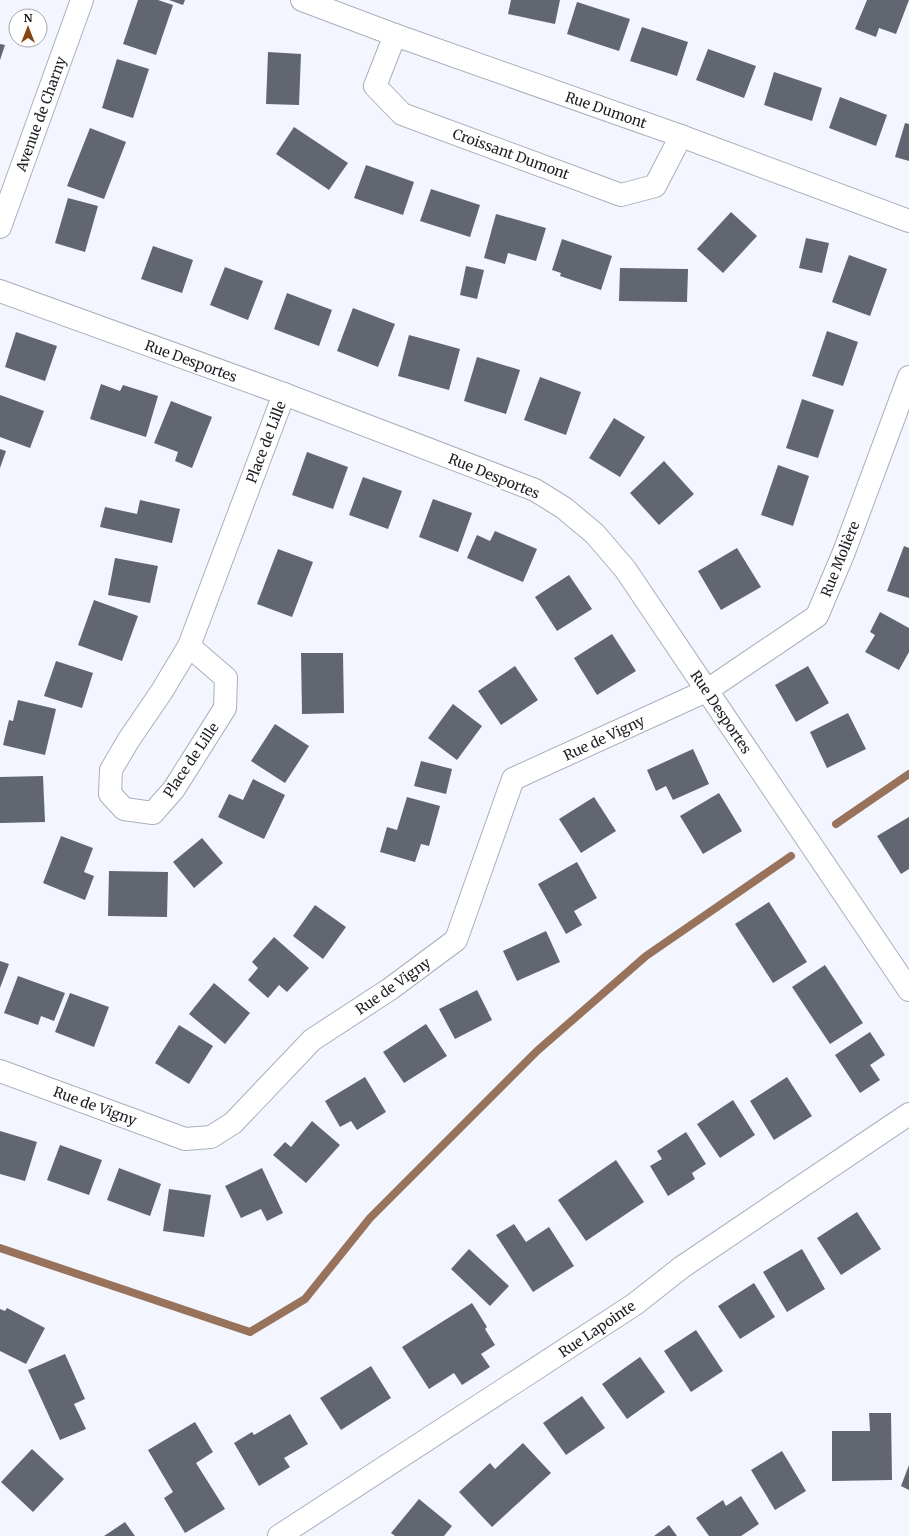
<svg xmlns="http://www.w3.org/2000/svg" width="909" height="1536" font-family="Merriweather,serif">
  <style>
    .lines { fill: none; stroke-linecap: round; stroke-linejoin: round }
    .stream { stroke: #99725b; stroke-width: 8 }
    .building { fill: #616671 }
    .minor-casing { stroke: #a9afbb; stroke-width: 24 }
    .minor { stroke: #fff; stroke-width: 22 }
    .labels { text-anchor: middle; stroke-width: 4; stroke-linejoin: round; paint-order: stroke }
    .street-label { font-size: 14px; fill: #1c1e23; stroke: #fff }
  </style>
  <rect width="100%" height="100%" fill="#f3f6fe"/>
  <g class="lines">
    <g class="stream">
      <path d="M836,824L909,774"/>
      <path d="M0,1248L250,1332L305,1299L370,1218L537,1051L646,956L791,856"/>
    </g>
  </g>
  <g class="building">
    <path d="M138,0H158L173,5L156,55L123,44Z"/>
    <path d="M169,0H185L183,5Z"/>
    <path d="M511,0H560L555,24L508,14Z"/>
    <path d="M867,0H909L896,34L879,28L876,37L855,29Z"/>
    <path d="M577,2L630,19L619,51L567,34Z"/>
    <path d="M642,27L688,42L677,76L630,61Z"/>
    <path d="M0,44L5,45L0,60Z"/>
    <path d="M708,49L756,66L744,98L696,80Z"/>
    <path d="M268,52L301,54L299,105L266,104Z"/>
    <path d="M117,59L149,69L133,118L102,108Z"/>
    <path d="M774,72L822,88L812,121L764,105Z"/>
    <path d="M840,97L887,115L876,146L829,128Z"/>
    <path d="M905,123L909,124V161L895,157Z"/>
    <path d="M294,127L348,163L329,190L276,154Z"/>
    <path d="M90,128L126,142L104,199L67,186Z"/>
    <path d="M366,165L414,182L403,215L354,198Z"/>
    <path d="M431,189L480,205L470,237L420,221Z"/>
    <path d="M68,198L98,206L85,252L55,243Z"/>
    <path d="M731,212L757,236L723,273L697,249Z"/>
    <path d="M496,214L546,228L536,261L508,253L505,264L484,258Z"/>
    <path d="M806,238L829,243L822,273L799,268Z"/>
    <path d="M562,239L612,256L601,290L560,276L561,273L552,270Z"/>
    <path d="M153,246L193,260L182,293L141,279Z"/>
    <path d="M849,255L887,269L870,316L832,302Z"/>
    <path d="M466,266L484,270L477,299L460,295Z"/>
    <path d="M225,267L263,281L248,320L210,305Z"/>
    <path d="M620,268L688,269L687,302L619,301Z"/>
    <path d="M287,293L332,310L319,346L274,329Z"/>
    <path d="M353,308L395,324L378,367L337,351Z"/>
    <path d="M827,331L858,342L843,386L812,376Z"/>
    <path d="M16,332L57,346L45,381L5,367Z"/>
    <path d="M409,335L460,349L449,390L398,376Z"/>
    <path d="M477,357L520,370L506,414L464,401Z"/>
    <path d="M540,377L581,392L566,435L524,420Z"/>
    <path d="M101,384L120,391L123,385L158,396L146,437L90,419Z"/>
    <path d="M0,395L44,411L30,448L0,437Z"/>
    <path d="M802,399L834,410L818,458L786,448Z"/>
    <path d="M171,401L212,417L192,468L175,461L178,452L154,443Z"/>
    <path d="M614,418L645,437L620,477L589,458Z"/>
    <path d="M0,449L6,451L0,468Z"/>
    <path d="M307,452L348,467L333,509L292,495Z"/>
    <path d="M664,461L694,494L659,525L630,493Z"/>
    <path d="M778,465L809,476L793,526L761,515Z"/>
    <path d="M363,477L402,491L388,529L349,515Z"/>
    <path d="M433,499L472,513L458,552L419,537Z"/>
    <path d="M140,500L180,509L172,543L100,527L105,507L137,514Z"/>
    <path d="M495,531L537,549L523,582L467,558L477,535L490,541Z"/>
    <path d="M904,546L909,548V598L887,591Z"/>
    <path d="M737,548L761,587L721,610L698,571Z"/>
    <path d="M278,549L313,562L292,617L257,604Z"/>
    <path d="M115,558L158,566L150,603L108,595Z"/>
    <path d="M569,575L592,609L557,631L535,597Z"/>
    <path d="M94,600L138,616L122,661L78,645Z"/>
    <path d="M880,612L909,628V652L899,670L865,652L875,635L870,632Z"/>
    <path d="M612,634L636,671L597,695L574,658Z"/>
    <path d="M301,653H343L344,713L302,714Z"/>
    <path d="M56,661L93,673L82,708L44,696Z"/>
    <path d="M515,666L538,700L501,725L478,691Z"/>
    <path d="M808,666L829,703L796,722L775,685Z"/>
    <path d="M18,700L56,709L45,755L3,745L9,720L13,721Z"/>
    <path d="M453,704L482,726L457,760L428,738Z"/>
    <path d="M848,713L866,749L827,768L810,732Z"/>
    <path d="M275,724L309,746L285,783L251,761Z"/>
    <path d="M693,749L709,784L673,800L666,786L656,791L647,770Z"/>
    <path d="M421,761L452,769L446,794L414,786Z"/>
    <path d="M43,776L45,822L0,823V777Z"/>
    <path d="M253,779L285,795L264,839L218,817L229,794L243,800Z"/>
    <path d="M719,793L742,831L703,854L680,816Z"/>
    <path d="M407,797L440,806L429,846L421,844L415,862L380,852L387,827L397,830Z"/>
    <path d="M594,797L616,831L581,853L559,819Z"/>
    <path d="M909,817V869L901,874L877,836Z"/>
    <path d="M61,836L93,848L84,872L94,876L85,900L43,883Z"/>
    <path d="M202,838L223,863L194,888L173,862Z"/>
    <path d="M577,862L597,898L574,911L582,925L566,934L538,884Z"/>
    <path d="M109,871L168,872L167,917L108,916Z"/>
    <path d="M769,902L807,962L773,983L735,924Z"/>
    <path d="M315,905L346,927L323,959L293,936Z"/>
    <path d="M546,931L560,962L517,981L503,951Z"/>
    <path d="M274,937L309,968L287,992L279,985L268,998L248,980L258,968L252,962Z"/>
    <path d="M0,961L9,964L0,988Z"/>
    <path d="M825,965L863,1023L830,1044L792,987Z"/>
    <path d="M18,976L65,993L54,1021L41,1016L38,1025L4,1013Z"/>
    <path d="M214,983L250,1013L225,1044L189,1014Z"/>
    <path d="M477,990L492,1020L455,1039L439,1009Z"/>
    <path d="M70,993L109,1007L94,1047L55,1032Z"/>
    <path d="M426,1024L447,1056L404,1083L383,1052Z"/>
    <path d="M179,1025L213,1046L189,1084L155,1063Z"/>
    <path d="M870,1032L885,1055L870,1065L880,1080L860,1093L835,1055Z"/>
    <path d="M365,1077L386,1112L357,1130L351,1121L340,1127L325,1101Z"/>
    <path d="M787,1077L812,1116L774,1140L750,1101Z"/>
    <path d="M733,1100L755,1135L720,1158L697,1124Z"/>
    <path d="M312,1121L340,1145L306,1183L273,1155L285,1142L291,1147Z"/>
    <path d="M0,1131L37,1142L25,1181L0,1174Z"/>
    <path d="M686,1132L706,1164L692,1173L695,1179L668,1196L650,1166L662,1159L657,1151Z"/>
    <path d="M60,1145L102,1160L89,1195L47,1180Z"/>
    <path d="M616,1160L644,1202L586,1241L558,1200Z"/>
    <path d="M119,1168L161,1184L150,1216L107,1200Z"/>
    <path d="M262,1168L283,1213L267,1221L261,1209L241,1218L225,1186Z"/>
    <path d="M169,1189L211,1195L204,1237L163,1231Z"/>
    <path d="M857,1212L881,1249L841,1275L817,1238Z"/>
    <path d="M514,1224L526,1242L549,1227L574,1266L533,1292L496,1235Z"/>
    <path d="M469,1249L509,1286L490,1306L451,1269Z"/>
    <path d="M802,1249L825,1289L787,1312L763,1272Z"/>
    <path d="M754,1283L775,1317L740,1339L718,1306Z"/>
    <path d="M472,1303L487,1327L485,1329L495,1345L481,1354L490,1367L462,1385L454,1373L429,1389L402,1347Z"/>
    <path d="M7,1308L45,1328L26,1364L0,1351V1309L5,1311Z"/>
    <path d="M696,1330L723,1371L691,1392L664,1351Z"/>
    <path d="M65,1354L85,1399L74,1404L86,1429L60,1440L28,1370Z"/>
    <path d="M640,1357L665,1392L627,1419L602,1384Z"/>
    <path d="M371,1366L391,1398L341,1430L320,1398Z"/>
    <path d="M582,1396L605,1428L566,1455L543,1423Z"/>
    <path d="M869,1413H891L892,1480L832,1481V1431H870Z"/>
    <path d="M290,1414L308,1444L284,1458L290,1467L259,1486L234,1443L252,1432L254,1435Z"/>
    <path d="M195,1422L213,1452L196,1463L225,1509L185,1533L164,1498L173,1492L148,1450Z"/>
    <path d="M523,1443L551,1473L492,1527L459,1492L490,1463L495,1469Z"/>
    <path d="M32,1449L64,1479L33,1512L1,1482Z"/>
    <path d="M782,1451L806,1491L775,1510L751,1470Z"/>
    <path d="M909,1465V1490L901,1486Z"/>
    <path d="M741,1496L759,1524L741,1536H709L696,1518L723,1500L726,1506Z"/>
    <path d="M419,1499L452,1526L444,1536H395L391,1533Z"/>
    <path d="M125,1522L135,1536H104Z"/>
    <path d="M669,1525L677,1536H654Z"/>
  </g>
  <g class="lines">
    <defs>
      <g id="minor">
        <path d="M302,0L395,35L681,136L909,221"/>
        <path d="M395,35L375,86L402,114L621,195L655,186L681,136"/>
        <path d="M0,227L82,0"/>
        <path d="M0,291L284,394L535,490L564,508L595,534L625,569L909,990"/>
        <path d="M189,646L226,678L225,708L174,789L153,813L124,809L110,794L111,770L128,741L162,691L189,646L284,394"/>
        <path d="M0,1071L185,1139L211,1137L233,1123L312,1040L390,989L456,940L513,779L706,691L817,616L844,552L909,377"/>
        <path d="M279,1536L635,1304L682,1267L909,1114"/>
      </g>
    </defs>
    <use href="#minor" class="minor-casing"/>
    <use href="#minor" class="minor"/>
  </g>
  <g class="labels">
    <g class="street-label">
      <text transform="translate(606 110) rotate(19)" y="5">Rue Dumont</text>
      <text transform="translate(41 114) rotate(-70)" y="5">Avenue de Charny</text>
      <text transform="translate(511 154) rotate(20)" y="5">Croissant Dumont</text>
      <text transform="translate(191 361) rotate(20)" y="5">Rue Desportes</text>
      <text transform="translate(266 442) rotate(-69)" y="5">Place de Lille</text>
      <text transform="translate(494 476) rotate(22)" y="5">Rue Desportes</text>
      <text transform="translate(840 559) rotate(-68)" y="5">Rue Molière</text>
      <text transform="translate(721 712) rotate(56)" y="5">Rue Desportes</text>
      <text transform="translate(604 738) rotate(-25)" y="5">Rue de Vigny</text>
      <text transform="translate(191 760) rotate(-56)" y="5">Place de Lille</text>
      <text transform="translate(393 986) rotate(-35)" y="5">Rue de Vigny</text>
      <text transform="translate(95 1106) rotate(20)" y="5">Rue de Vigny</text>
      <text transform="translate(597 1329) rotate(-34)" y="5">Rue Lapointe</text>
    </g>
  </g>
  <g transform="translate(28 28)"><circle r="19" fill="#ffffff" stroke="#a4a5a7"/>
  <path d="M0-3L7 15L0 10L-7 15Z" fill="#854410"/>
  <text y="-6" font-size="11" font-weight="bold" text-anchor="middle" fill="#1c1e23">N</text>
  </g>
</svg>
